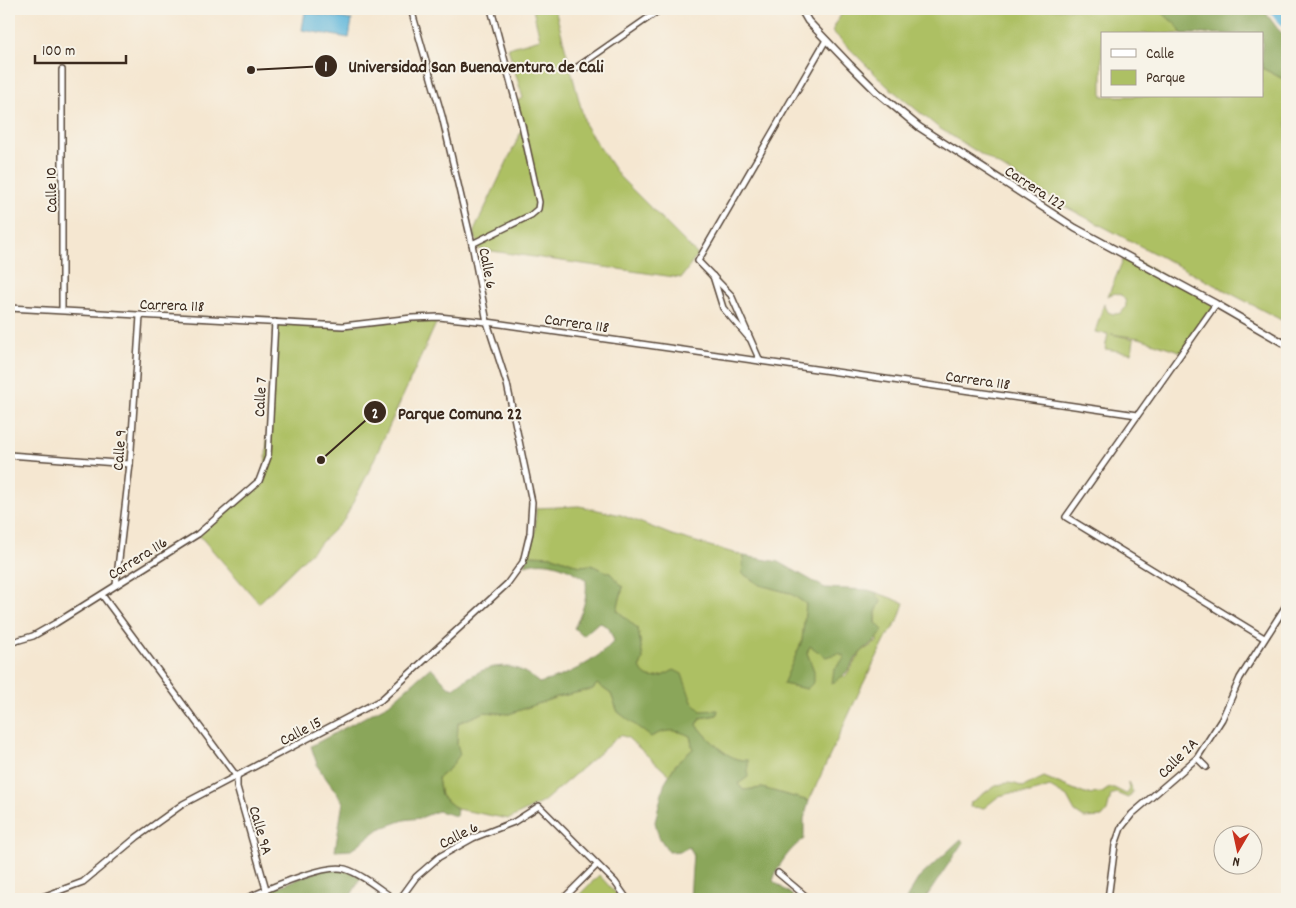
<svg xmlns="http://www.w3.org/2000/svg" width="1296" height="908" font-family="Dekko,sans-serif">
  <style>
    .green { fill: #adc064; stroke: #747541 }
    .forest { fill: #8aa65a; stroke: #62683c }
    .water { fill: #5db6db; stroke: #4c707c }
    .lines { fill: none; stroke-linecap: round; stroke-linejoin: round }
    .river { stroke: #5db6db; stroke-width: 11 }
    .minor-casing { stroke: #574639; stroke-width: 8 }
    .tertiary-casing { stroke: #574639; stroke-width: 9 }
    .minor { stroke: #fff; stroke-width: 5 }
    .tertiary { stroke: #fff; stroke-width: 6 }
    .labels { text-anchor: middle; stroke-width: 4; stroke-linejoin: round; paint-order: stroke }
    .street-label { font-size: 16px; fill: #3b2a1e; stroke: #f7f3e8 }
    .leader { fill: none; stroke: #3b2a1e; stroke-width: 2 }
    .callout-dot { fill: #3b2a1e; stroke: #f7f3e8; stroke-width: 2 }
    .mark-label { font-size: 15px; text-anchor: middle; font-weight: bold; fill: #fff }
    .callout-label { font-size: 18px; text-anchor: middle; font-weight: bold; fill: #3b2a1e; stroke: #f7f3e8; stroke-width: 4; stroke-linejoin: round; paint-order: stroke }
  </style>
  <rect width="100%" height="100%" fill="#f7f3e8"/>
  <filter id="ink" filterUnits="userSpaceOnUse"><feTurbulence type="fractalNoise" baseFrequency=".02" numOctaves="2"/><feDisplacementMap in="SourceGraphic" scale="10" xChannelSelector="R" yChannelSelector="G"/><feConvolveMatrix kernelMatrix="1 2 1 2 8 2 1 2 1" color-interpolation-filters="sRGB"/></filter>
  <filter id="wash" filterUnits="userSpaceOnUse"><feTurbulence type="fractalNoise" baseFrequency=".0096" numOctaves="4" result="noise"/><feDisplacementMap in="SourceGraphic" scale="20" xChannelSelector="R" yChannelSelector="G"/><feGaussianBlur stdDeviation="1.12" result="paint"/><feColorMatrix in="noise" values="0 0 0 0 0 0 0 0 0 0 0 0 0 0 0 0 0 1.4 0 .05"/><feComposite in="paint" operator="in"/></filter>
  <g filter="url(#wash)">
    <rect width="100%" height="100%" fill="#f5e7d1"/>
    <g class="green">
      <path d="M533,9H555L586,127L619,176L698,255L681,278L478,249L474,231L522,130L514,102L523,98L508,48L540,39Z"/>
      <path d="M844,9H1158L1177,25L1182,34H1102V96H1262V68L1287,81V323L1064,206L939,128L886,85L832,31Z"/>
      <path d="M1125,255L1216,304L1182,352L1139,338L1111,334L1134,339L1132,353L1105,349L1108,334L1095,332L1104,304L1108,312C1116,316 1123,314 1126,306C1126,295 1117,290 1108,296Z"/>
      <path d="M439,317L367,475L344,520L259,603L198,534L259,481L265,472L275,322L343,326Z"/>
      <path d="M579,506L621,515L672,535L744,556L742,573L760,585L790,593L806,604L802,641L784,684L807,689L814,671L807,653L810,646L839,653L845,658L834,670L845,677L862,651L877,642L876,612L881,601L875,592L904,603L898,621L888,635L861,688L809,801L762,788L743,790L738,784L747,761C728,762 709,739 697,725L700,718L717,715C712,714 705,713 701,711C691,705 681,681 674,670C662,677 645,684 640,667L643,659L638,629L617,610L623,587L591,565L580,566L553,556L528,555L535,531L536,508Z"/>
      <path d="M597,684L611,694L618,712L651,736C665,729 676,728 690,736L693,749L676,764L669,775L628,738L620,735L543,802L509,819L457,809L441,796L438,778L451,767L457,744L458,723L485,712L509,714L557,697L593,689Z"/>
      <path d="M1044,777L1085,794L1102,793L1109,788H1114L1126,794L1129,792L1128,782L1133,792L1128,798L1116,793L1111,795L1107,811L1102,817L1084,818L1075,812L1067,797L1050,787L1030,793H1011L999,796L984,808L970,807L971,802C989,791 1001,776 1023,787Z"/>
      <path d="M599,875L621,899H575Z"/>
    </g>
    <g class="forest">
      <path d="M1158,9H1263L1277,28L1287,38V81L1262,68V34H1182L1176,25Z"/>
      <path d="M528,555L553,556L580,566L591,565L610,573L623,587L617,610L638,629L643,659L640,667C646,684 662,677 674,670L682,674L692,702L701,711L718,710L717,715L700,718L697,725C709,739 728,762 748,760V777L738,784L743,790L762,788L809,801L804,819V839C791,847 777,866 773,881L792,895L793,899H690L693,853L689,847L681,851L669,852L659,837L655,822L662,793L665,782L676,764L693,749L690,736C676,729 665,729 651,737L618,712L611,694L597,684L593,689L557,697L509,714L485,712L458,723L457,744L460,754L451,767L438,778L441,796L457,809L456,816L438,811L420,818L404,820L379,829L351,850L335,851L343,802L318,767L311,746L389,704L431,667L448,686L454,688C482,666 509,655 539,683C567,676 595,662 614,641L609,628L599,622L583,636L574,628C582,612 588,599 586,580C568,567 547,558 525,565Z"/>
      <path d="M744,556L779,562L825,588L868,590L875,592L881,601L876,612V623L883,630C876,644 871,642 861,652C849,665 850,674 832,683L834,670L845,657L839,653L826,657L810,646L807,653L814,671V682L807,689L783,684L802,641L806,604L790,593L760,585L742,573Z"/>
      <path d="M961,839L963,842L925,899H906L918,879Z"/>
      <path d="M330,867L342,868L361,877L349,899H245Z"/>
    </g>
    <path class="water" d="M305,12L352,20L349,38L302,30Z"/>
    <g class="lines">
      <path class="river" d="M1274,9L1287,23"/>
    </g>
  </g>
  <g filter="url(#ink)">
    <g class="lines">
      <defs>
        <g id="minor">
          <path d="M576,68L661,9"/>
          <path d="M472,244L531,215L538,209L539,202L522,125L491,9"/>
          <path d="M713,276L723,308L749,338"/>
          <path d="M1216,304L1066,517L1264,638"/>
          <path d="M9,308L343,326L412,318L439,317L487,322L1137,415"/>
          <path d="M62,310V70"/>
          <path d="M760,361L731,295L698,261L826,40"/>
          <path d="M9,455L130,464"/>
          <path d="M116,585L130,464L140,316"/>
          <path d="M102,595L237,777"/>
          <path d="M9,643L33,636L56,623L198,534L259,481L268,457L275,322"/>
          <path d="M1197,758L1206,767"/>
          <path d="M237,777V787L266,889"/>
          <path d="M778,873L809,899"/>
          <path d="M37,899L83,882L137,837L183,804L381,700L507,584L523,562L530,533L532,502L507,384L487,322L472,244L442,116L411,9"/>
          <path d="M245,899C265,890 325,863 345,869C362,874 379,889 394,899"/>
          <path d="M400,899L416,877L439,857L473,838L514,822L539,806L615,882L627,899"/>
          <path d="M563,899L597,865"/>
          <path d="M1108,899L1115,845L1121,828L1132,814L1197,758L1222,719L1240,678L1287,604"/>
        </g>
        <path id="tertiary" d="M801,9L808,21L850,65L877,92L919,127L1075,228L1216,304L1287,345"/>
      </defs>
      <use href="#minor" class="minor-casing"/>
      <use href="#tertiary" class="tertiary-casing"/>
      <use href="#minor" class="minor"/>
      <use href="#tertiary" class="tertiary"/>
    </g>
  </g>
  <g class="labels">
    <g class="street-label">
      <text transform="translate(1036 187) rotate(33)" y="6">Carrera 122</text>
      <text transform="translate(50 190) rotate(-91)" y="6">Calle 10</text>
      <text transform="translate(489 268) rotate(79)" y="6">Calle 6</text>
      <text transform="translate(172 304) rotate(2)" y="6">Carrera 118</text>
      <text transform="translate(577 322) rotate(8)" y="6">Carrera 118</text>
      <text transform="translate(978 379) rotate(8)" y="6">Carrera 118</text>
      <text transform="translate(259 397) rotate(-87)" y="6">Calle 7</text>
      <text transform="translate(118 450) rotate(-86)" y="6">Calle 9</text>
      <text transform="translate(137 557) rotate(-32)" y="6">Carrera 116</text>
      <text transform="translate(300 730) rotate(-28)" y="6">Calle 15</text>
      <text transform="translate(1177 757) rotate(-45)" y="6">Calle 2A</text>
      <text transform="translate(262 830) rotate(74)" y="6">Calle 9A</text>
      <text transform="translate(458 834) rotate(-27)" y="6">Calle 6</text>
    </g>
  </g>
  <path class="leader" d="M251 70L326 66M321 460L375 412"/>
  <g class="callout-dot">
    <circle cx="251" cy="70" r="5"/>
    <circle cx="321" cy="460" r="5"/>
    <circle cx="326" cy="66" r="12"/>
    <circle cx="375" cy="412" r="12"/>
  </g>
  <g class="mark-label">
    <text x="326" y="71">1</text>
    <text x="375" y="418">2</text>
  </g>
  <g class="callout-label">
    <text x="476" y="72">Universidad San Buenaventura de Cali</text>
    <text x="460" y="419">Parque Comuna 22</text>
  </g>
  <rect width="1296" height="908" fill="none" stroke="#f7f3e8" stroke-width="30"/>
  <rect x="1101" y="32" width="162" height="65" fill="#f7f3e8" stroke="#aca397"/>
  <rect x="1111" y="49" width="25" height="8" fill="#ffffff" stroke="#aca397"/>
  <text x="1146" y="58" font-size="15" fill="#3b2a1e">Calle</text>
  <rect x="1111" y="70" width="25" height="15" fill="#adc064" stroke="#aca397"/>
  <text x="1146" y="82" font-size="15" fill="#3b2a1e">Parque</text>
  <g transform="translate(1238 850) rotate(189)"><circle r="24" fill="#f7f3e8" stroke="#aca397"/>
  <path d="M0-4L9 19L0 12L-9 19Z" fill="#c8321e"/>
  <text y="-8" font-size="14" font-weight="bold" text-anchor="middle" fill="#3b2a1e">N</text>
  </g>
  <path d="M35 55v8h91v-8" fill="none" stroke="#3b2a1e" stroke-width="2.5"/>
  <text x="42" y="55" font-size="15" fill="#3b2a1e" stroke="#f7f3e8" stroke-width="4" paint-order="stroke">100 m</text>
</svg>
